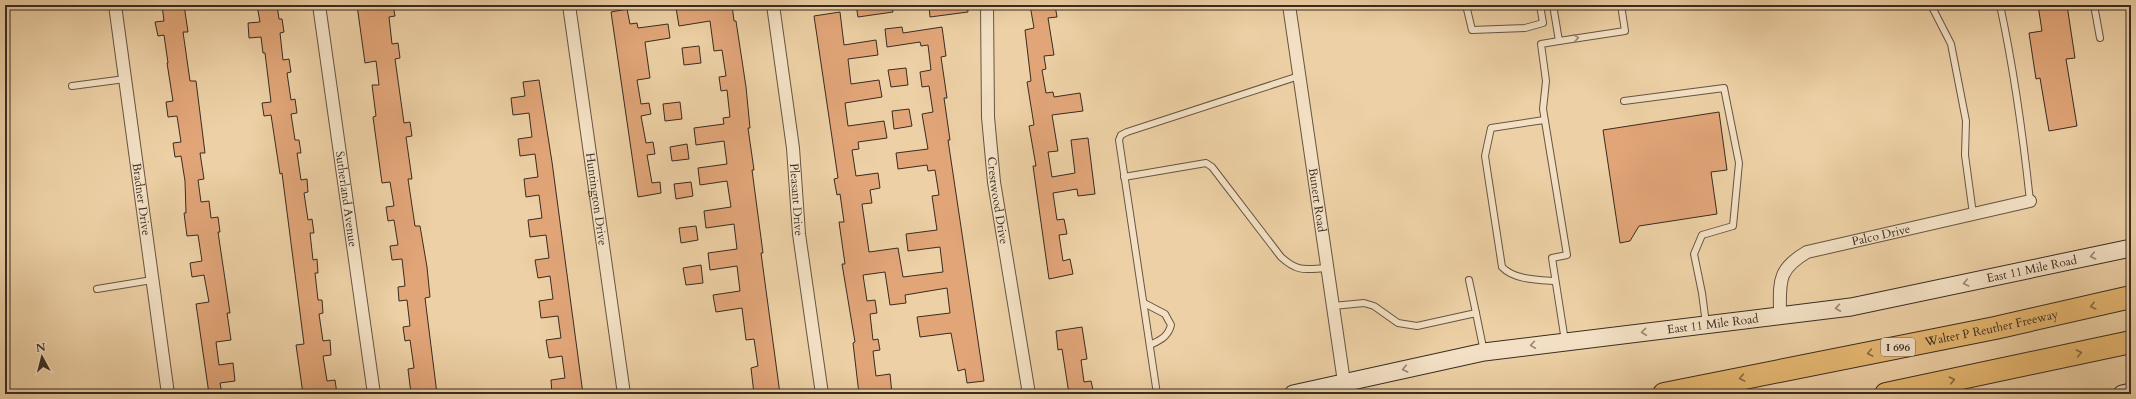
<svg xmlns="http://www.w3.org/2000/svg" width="2136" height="399" font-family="Cardo,serif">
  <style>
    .building { fill: #e1a578; stroke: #392c21 }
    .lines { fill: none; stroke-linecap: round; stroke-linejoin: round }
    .lane-casing { stroke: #665542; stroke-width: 8 }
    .street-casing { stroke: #665542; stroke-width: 14 }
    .secondary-casing { stroke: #392c21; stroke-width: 19 }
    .highway-casing { stroke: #392c21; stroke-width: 24 }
    .lane { stroke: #f3e0c4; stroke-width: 6 }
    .street { stroke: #f3e0c4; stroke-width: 12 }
    .secondary { stroke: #f3e0c4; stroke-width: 17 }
    .highway { stroke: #e6b872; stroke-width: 22 }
    .oneway { stroke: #968672 }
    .oneway2 { stroke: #876b45 }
    .labels { text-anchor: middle; stroke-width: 3; stroke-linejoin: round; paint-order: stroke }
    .shield { fill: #f3e0c4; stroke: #716252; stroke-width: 1 }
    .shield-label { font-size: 11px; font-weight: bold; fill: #392c21 }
    .street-label { font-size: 12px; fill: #392c21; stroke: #f3e0c4 }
  </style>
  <rect width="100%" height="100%" fill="#edd0a5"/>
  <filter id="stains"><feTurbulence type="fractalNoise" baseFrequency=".005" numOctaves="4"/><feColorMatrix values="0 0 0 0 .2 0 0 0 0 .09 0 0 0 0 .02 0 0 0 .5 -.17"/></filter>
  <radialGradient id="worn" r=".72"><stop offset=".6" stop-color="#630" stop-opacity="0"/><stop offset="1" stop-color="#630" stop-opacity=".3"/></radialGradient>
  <g class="building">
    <path d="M162,5H184L188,32H183L190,81H196L205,153H200L204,179L198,180L201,202L209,201L211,218L218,217L220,232H218L230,313H227L231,340L216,342L219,365L233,363L235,381L220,383L222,394H209L196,304L209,302L204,275L192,277L190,263L202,261L198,235L187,236L184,213H186L185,181L181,156L175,157L173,143L181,142L177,116L168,117L166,102L173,101L167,63H168L164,35L158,36L155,22L164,21Z"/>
    <path d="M257,5H277L279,19H282L284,32L280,33L283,60L289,59L291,72L287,73L291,100L295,99L297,113L291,114L295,140H299L301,153H297L301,180L307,179L308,192L304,193L308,220L312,219L314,233H310L313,260L317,259L318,273H315L318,300H322L323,313L319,314L323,341L330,340L331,355L323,356L327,381L335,380L337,394H303L296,345L304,344L282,173L280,174L271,115L264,116L262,103L271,102L265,53H263L261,37L249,38L248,23L260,22Z"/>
    <path d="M357,5H393L395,16L389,17L392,44L398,43L400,58L395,59L404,123L410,122L412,136L406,137L412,179H408L415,226H420L427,267L430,297L425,298L437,394H411L408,369L414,368L410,340L405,341L403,327L410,326L407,300L399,301L398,287L405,286L402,259L392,260L390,246L398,245L394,220L388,221L386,207L394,206L390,182L382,183L373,117L376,116L372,85H379L376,61L365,63Z"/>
    <path d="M699,5H732L734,21H736L746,87L750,128H748L754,170H752L763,253H761L780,394H754L751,368L758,366L754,339L746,340L742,308L716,312L713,295L740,291L737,266L710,270L708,253L737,249L734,224L706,228L704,211L731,207L727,181L700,185L698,168L727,164L724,141L696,145L694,128L724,124L723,118L730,117L727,90L721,91L719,77L726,76L722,50L714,51L710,21L679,26L676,8Z"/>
    <path d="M856,5H892L893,12L858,17Z"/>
    <path d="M929,5H967L968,12L930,17Z"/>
    <path d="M1030,5H1055L1057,17L1048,18L1054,55L1044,56L1046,69L1042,70L1046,93L1053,92L1054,97L1080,93L1083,111L1052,115L1058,151L1048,152L1052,177L1075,173L1071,140L1088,138L1095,194L1078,196L1077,189L1053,193L1057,220L1064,219L1067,234L1059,235L1063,261L1070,259L1073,274L1049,279L1033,166H1036L1029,126L1034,125L1027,82L1031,81L1025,30L1034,28Z"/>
    <path d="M2038,5H2067L2075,58L2066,59L2077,126L2049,131L2040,78L2036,79L2029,33L2042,31Z"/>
    <path d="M627,9L630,24L637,23L638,28L668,24L670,38L645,42L650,78L637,80L641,104L649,103L651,114L641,116L646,143L653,142L655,154L647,155L652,183L660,182L661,193L638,197L611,12Z"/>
    <path d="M840,12L844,45L876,40L878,55L848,59L851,84L879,80L882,97L845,103L848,126L884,121L887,138L858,142L859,149L852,150L856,176L878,173L880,188L870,190L872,203L862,204L869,252L898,248L903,277L943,272L940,247L908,251L906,234L937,230L932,196L939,195L935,170L928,171L927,165L898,169L896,153L928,149L922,114L933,112L929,86L922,87L920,72L931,70L928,45L921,46L920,42L887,47L885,29L902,27L903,33L942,27L946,56L941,57L947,98H944L950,140H948L984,381L967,383L965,369L958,371L951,333L920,337L917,317L950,313L947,288L905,295L906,303L890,305L885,272L863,275L867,301L875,300L877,313L870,314L873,340L878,339L880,350L873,351L876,376L890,374L892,394H859L853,343L855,342L842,264H845L839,222H844L840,194L837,195L834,179L838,178L814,16Z"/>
    <path d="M699,46L701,63L684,65L682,48Z"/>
    <path d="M906,68L908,85L891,87L888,70Z"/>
    <path d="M539,80L552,162L583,394H552L551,380L565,378L562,356L549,358L546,340L561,338L558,316L541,318L539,301L553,299L550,276L538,278L535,260L549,258L546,235L530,237L528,220L542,218L539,195L526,197L524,179L538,177L535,154L520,156L518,139L532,137L529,113L513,115L511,98L525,96L523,82Z"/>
    <path d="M680,102L682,119L665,121L663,104Z"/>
    <path d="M909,109L912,126L894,129L892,111Z"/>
    <path d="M1719,112L1727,170L1711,172L1717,214L1639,226L1630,241L1620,243L1603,130Z"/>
    <path d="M687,144L689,159L672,161L670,147Z"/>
    <path d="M691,182L693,196L676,199L674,184Z"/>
    <path d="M696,226L698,240L681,243L679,228Z"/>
    <path d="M701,265L703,283L686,285L683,268Z"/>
    <path d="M1082,327L1087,359L1081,360L1084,382L1091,381L1094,394H1069L1062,349L1058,350L1056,331Z"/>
  </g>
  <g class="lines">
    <defs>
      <g id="lane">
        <path d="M1466,5L1472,30L1525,28L1543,23L1540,5"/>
        <path d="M1553,5L1559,41L1625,31L1621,5"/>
        <path d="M1931,5L1951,44L1966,121L1965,155L1973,214"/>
        <path d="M2000,5C2014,70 2023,135 2030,201"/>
        <path d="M2094,5L2100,38"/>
        <path d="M1559,41L1541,44L1546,81L1543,109L1567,255L1552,258L1565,341"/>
        <path d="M72,86L125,79"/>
        <path d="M1624,101L1724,88L1739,163L1733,226L1702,235L1694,254L1702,293L1706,324"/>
        <path d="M1544,120L1491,128L1485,156L1502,267C1514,280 1539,280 1555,281"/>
        <path d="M1124,177L1206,163L1212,167L1281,257C1299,273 1305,269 1327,268"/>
        <path d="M1469,280L1476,313"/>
        <path d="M97,289L152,280"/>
        <path d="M1144,303L1165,314L1171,325C1168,337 1160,340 1150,345"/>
        <path d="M1333,306L1364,303L1374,306L1398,323L1417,326L1476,313L1484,352"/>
        <path d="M1157,394L1119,140L1121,135L1127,132L1299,76"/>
      </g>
      <g id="street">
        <path id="s1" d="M115,5L168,394"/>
        <path id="s2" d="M319,5L374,394"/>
        <path id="s3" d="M569,5L624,394"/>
        <path id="s4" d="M773,5L793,148L799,234L822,394"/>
        <path id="s5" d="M987,5L988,117L994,182L1029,394"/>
        <path id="s6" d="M1289,5L1344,382L1349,394"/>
        <path id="s7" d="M1780,316C1780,283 1776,270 1807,252L2030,201"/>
      </g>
      <g id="secondary">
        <path id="s8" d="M1293,394L1484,352L1851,307L2131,248"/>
        <path d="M2122,394L2131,392"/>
      </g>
      <g id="highway">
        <path id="s9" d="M1664,394L1995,328L2131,297"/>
        <path d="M1886,394L2131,342"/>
      </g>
    </defs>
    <use href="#lane" class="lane-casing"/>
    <use href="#street" class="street-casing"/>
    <use href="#secondary" class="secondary-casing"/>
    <use href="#highway" class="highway-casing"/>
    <use href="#lane" class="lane"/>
    <use href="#street" class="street"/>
    <use href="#secondary" class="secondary"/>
    <use href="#highway" class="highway"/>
  </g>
  <defs><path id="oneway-chevron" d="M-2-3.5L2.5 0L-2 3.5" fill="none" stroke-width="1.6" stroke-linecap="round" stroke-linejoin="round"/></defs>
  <g class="oneway">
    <use href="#oneway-chevron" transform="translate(1576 38) rotate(-8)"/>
    <use href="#oneway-chevron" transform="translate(2093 256) rotate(168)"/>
    <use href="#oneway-chevron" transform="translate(1966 283) rotate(168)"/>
    <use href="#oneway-chevron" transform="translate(1838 308) rotate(172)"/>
    <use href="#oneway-chevron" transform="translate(1644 332) rotate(174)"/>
    <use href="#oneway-chevron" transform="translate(1533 345) rotate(172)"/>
    <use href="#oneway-chevron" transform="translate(1405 369) rotate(168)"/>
  </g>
  <g class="oneway2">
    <use href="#oneway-chevron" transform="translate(2093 306) rotate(167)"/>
    <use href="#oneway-chevron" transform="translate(1870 353) rotate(169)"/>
    <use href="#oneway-chevron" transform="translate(2079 353) rotate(-12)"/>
    <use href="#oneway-chevron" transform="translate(1742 378) rotate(169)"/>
    <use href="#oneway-chevron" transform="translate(1952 380) rotate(-12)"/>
  </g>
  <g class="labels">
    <rect class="shield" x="1881" y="338" width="34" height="18" rx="3"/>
    <g class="shield-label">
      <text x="1898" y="351">I 696</text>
    </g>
    <g class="street-label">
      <text dy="4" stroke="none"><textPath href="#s3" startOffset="196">Huntington Drive</textPath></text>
      <text dy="4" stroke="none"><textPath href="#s1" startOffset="196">Bradner Drive</textPath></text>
      <text dy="4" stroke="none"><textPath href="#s2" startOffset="196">Sutherland Avenue</textPath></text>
      <text dy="4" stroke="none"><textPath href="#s4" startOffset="196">Pleasant Drive</textPath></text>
      <text dy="4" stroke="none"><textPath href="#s5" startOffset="196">Crestwood Drive</textPath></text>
      <text dy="4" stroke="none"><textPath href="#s6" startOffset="197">Bunert Road</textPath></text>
      <text dy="4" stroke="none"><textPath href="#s7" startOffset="151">Palco Drive</textPath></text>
      <text dy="4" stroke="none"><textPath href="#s8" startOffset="750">East 11 Mile Road</textPath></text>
      <text dy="4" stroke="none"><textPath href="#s8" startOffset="426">East 11 Mile Road</textPath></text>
      <text dy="4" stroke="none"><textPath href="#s9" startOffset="334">Walter P Reuther Freeway</textPath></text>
    </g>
  </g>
  <rect width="2136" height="399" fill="none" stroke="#edd0a5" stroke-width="20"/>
  <rect x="6" y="6" width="2124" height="387" fill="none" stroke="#392c21" stroke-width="2"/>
  <rect x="10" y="10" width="2116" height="379" fill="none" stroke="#392c21"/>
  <g transform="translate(42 357) rotate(353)" stroke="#f3e0c4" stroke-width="3" paint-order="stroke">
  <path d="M0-3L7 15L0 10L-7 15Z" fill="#392c21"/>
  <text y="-6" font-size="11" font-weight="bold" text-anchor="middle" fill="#392c21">N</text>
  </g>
  <rect width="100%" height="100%" filter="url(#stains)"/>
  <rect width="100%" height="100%" fill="url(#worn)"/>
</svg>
